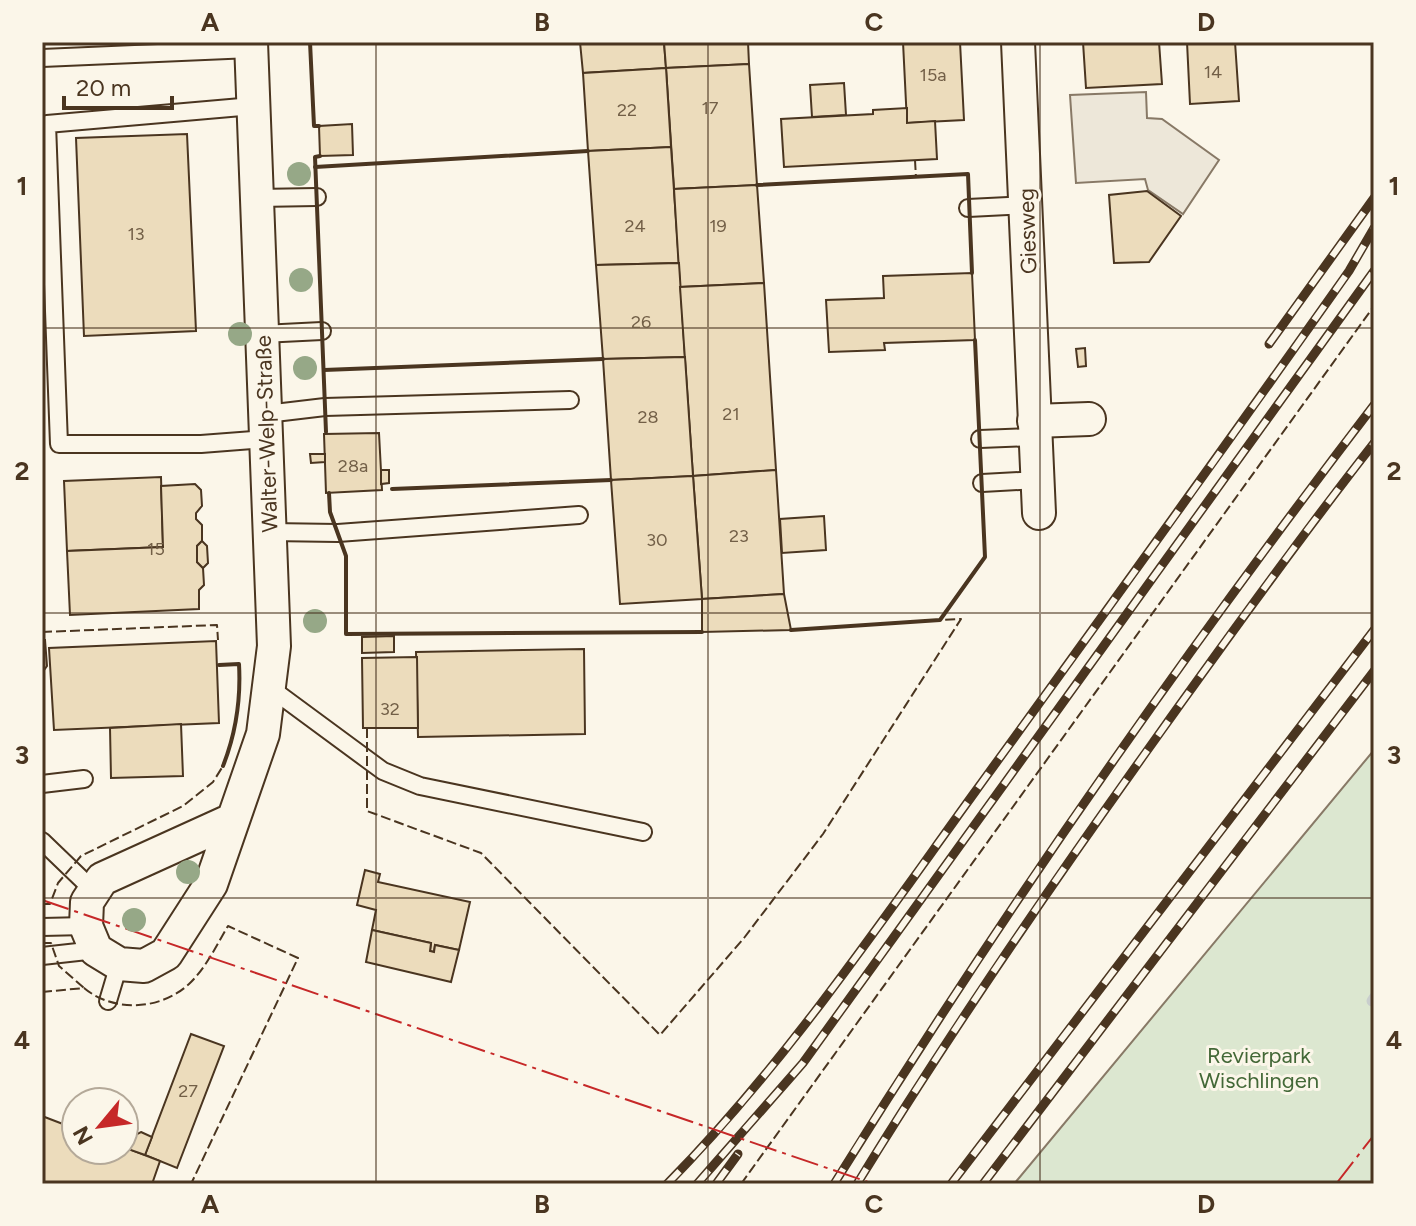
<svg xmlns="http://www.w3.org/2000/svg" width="1416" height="1226" font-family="Figtree,sans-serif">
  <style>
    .green { fill: #dce7d0; stroke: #887966; stroke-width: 2 }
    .parking { fill: #ede7d9; stroke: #887966; stroke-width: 2 }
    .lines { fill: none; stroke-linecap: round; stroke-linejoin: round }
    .stream { stroke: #c9cecd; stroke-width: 11 }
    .building { fill: #ecdcbc; stroke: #4a3520; stroke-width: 2 }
    .service-casing { stroke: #4a3520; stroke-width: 20 }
    .minor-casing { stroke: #4a3520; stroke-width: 36 }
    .service { stroke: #fbf6e9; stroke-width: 16 }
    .minor { stroke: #fbf6e9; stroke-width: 32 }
    .rail-casing { stroke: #4a3520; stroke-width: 9 }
    .rail { stroke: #fbf6e9; stroke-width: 6; stroke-dasharray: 18; stroke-linecap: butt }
    .fence { stroke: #4a3520; stroke-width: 2; stroke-dasharray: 10 4; stroke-linecap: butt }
    .wall { stroke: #4a3520; stroke-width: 4 }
    .power { stroke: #c62828; stroke-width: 2; stroke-dasharray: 28 6 4 6; stroke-linecap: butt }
    .tree { fill: #96a887 }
    .grid { fill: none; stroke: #4a3520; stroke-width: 2; stroke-opacity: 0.55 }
    .labels { text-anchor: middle; stroke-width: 6; stroke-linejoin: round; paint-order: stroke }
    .number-label { font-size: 18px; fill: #725f47 }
    .street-label { font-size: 22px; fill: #4a3520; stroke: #fbf6e9 }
    .park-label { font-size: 22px; fill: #436837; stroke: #fbf6e9 }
    .neatline { fill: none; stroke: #4a3520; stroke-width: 3 }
    .grid-label { font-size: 26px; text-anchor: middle; font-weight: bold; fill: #4a3520 }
  </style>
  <rect width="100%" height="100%" fill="#fbf6e9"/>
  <path class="green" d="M1374,750V1184H1014Z"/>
  <path class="parking" d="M1146,92L1147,118L1162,119L1219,160L1183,214L1148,190L1145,179L1076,183L1070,95Z"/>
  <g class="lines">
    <path class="stream" d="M1372,1001L1374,998"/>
  </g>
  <g class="building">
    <path d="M580,42H664L666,68L583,73Z"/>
    <path d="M664,42H748L749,64L666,68Z"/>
    <path d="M903,42H960L964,120L907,123Z"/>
    <path d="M1083,42H1159L1162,84L1086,88Z"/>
    <path d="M1187,42H1235L1239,101L1190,104Z"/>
    <path d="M749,64L757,185L674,189L666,68Z"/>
    <path d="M666,68L671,147L588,151L583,73Z"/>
    <path d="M844,83L846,115L812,117L810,85Z"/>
    <path d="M907,108V123L935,121L937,159L784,167L781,119L873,114V110Z"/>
    <path d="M352,124L353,155L320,156L319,126Z"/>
    <path d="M187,134L196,331L84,336L76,138Z"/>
    <path d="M671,147L679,263L596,265L588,151Z"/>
    <path d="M757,185L764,283L680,287L674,189Z"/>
    <path d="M1147,191L1181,216L1149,262L1114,263L1109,195Z"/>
    <path d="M679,263L685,357L603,359L596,265Z"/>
    <path d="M972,273L975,340L884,343L885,350L829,352L826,300L884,298L883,276Z"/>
    <path d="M764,283L776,470L693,476L680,287Z"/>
    <path d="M1085,348L1086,366L1078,367L1076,349Z"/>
    <path d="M685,357L693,476L611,480L603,359Z"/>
    <path d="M379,433L382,490L326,493L324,434Z"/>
    <path d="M310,454H325V462L311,463Z"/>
    <path d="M381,470H389V483L381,484Z"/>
    <path d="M776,470L784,594L702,599L693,476Z"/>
    <path d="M693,476L702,599L620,604L611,480Z"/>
    <path d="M161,477L163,547L67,551L64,481Z"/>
    <path d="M195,484L201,490L202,506L196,513V519L202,525V541L197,546V562L203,568L204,585L199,590V609L70,615L67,551L163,547L161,486Z"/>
    <path d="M824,516L826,550L782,553L780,519Z"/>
    <path d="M202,541L207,546L208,563L203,568L197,562V546Z"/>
    <path d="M784,594L791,630L702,632V599Z"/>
    <path d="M394,636V652L362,653V637Z"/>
    <path d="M42,640H45L47,666L42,673Z"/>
    <path d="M216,641L219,723L54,730L49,648Z"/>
    <path d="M584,649L585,734L418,737L416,652Z"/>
    <path d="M417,657L418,728H363L362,658Z"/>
    <path d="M181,724L183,776L111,778L110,728Z"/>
    <path d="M365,870L380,874L378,882L470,902L459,950L435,945L434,952L430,951L431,943L372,930L376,910L357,905Z"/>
    <path d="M372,930L431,943L430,951L434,952L435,945L459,950L451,982L366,962Z"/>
    <path d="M191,1034L224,1046L177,1168L145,1155Z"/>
    <path d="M42,1116L76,1129V1150H124V1147L160,1161L152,1184H42Z"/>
    <path d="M141,1132L152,1137L145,1155L125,1148L129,1138Z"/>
  </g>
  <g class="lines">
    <defs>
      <g id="service">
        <path d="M42,58L251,49"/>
        <path d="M253,106L47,124L59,444H201L267,439"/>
        <path d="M257,198L317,197"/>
        <path d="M968,208L1026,205"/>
        <path d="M262,334L322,331"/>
        <path d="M266,414L325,407L570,400"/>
        <path d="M980,439L1035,437"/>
        <path d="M982,483L1037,480"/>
        <path d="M270,532L338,533L579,515"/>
        <path d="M269,687L368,760L383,771L420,786L643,832"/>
        <path d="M42,784L84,779"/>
        <path d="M42,841L94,891"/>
        <path d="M42,927L86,926"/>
        <path d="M42,956L96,950"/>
        <path d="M108,1001L119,964"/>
      </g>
      <g id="minor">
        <path d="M1018,42L1039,513"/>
        <path d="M1034,421L1089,419"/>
        <path d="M232,820L102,879L87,902L86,926L96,950L119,964L144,966L166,954L211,884L263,734L274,646L251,42"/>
      </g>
    </defs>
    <use href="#service" class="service-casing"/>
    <use href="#minor" class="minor-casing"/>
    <use href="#service" class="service"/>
    <use href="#minor" class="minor"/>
    <defs>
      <g id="rail">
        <path d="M1269,344L1374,198"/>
        <path d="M667,1184C783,1066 876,929 972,796C1099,621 1225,447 1349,271L1374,228"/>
        <path d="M697,1184L803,1063L1374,271"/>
        <path d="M716,1184L738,1154"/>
        <path d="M834,1184C1001,915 1182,656 1374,405"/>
        <path d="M857,1184C950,1032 1051,885 1154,741C1226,640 1298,540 1374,443"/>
        <path d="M951,1184L1374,630"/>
        <path d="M983,1184L1374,671"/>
      </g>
    </defs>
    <use href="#rail" class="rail-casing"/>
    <use href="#rail" class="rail"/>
    <g class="fence">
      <path d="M915,160L916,178"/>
      <path d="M42,632L217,625L218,640"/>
      <path d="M367,728V811L481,853L660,1035L744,938L823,834L961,619L940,620"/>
      <path d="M42,904H50L58,883L81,856L183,806L213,782L223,766"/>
      <path d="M42,943H51L59,966L84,988"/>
      <path d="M42,992L84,988C114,1013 161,1010 189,984C206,968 216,946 228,926L298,958L191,1184"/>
      <path d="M741,1184L1374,306"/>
    </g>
    <g class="wall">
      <path d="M310,42L314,126H319"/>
      <path d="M320,156L315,157L326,432"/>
      <path d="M315,167L588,151"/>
      <path d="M757,185L968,174L972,273"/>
      <path d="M324,370L603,359"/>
      <path d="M392,489L611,480"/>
      <path d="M329,493L330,512L346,556V634L702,632"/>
      <path d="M791,630L940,620L985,557L975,340"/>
      <path d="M219,665L239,664C241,700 236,733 223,766"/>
    </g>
    <g class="power">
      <path d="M42,900L874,1184"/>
      <path d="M1336,1184L1374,1135"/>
    </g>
  </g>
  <g class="tree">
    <circle cx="299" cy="174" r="12"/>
    <circle cx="301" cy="280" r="12"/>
    <circle cx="240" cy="334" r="12"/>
    <circle cx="305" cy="368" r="12"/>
    <circle cx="315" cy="621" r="12"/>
    <circle cx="188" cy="872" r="12"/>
    <circle cx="134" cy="920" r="12"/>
  </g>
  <path class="grid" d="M376,42V1184M708,42V1184M1040,42V1184M42,328H1374M42,613H1374M42,898H1374"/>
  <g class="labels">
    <g class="number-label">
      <text x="1213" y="78">14</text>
      <text x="933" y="81">15a</text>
      <text x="710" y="114">17</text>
      <text x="627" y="116">22</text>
      <text x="635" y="232">24</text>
      <text x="718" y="232">19</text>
      <text x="136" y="240">13</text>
      <text x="641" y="328">26</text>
      <text x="731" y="420">21</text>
      <text x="648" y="423">28</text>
      <text x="353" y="472">28a</text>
      <text x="739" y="542">23</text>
      <text x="657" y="546">30</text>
      <text x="156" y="555">15</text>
      <text x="390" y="715">32</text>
      <text x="188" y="1097">27</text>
    </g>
    <g class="street-label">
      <text transform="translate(1027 231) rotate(-92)" y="8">Giesweg</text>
      <text transform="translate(266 434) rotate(-92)" y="8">Walter-Welp-Straße</text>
    </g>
    <g class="park-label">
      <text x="1259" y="1063">Revierpark<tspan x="1259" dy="25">Wischlingen</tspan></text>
    </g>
  </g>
  <rect width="1416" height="1226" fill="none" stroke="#fbf6e9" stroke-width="88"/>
  <g transform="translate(100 1126) rotate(241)"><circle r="38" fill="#fbf6e9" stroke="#b4a999" stroke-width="2"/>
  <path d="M0-6L14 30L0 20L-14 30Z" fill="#c62828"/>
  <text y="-12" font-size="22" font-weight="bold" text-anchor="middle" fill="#4a3520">N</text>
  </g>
  <path d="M64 96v12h108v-12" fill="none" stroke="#4a3520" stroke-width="4"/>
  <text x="76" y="96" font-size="24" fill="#4a3520" stroke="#fbf6e9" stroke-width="6" paint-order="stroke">20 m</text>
  <rect x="44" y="44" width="1328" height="1138" class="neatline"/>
  <g class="grid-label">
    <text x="210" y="31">A</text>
    <text x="542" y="31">B</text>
    <text x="874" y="31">C</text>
    <text x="1206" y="31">D</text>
    <text x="22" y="195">1</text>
    <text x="1394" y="195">1</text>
    <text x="22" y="480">2</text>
    <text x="1394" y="480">2</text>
    <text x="22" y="764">3</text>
    <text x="1394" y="764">3</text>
    <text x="22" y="1049">4</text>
    <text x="1394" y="1049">4</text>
    <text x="210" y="1213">A</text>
    <text x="542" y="1213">B</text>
    <text x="874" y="1213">C</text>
    <text x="1206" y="1213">D</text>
  </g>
</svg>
